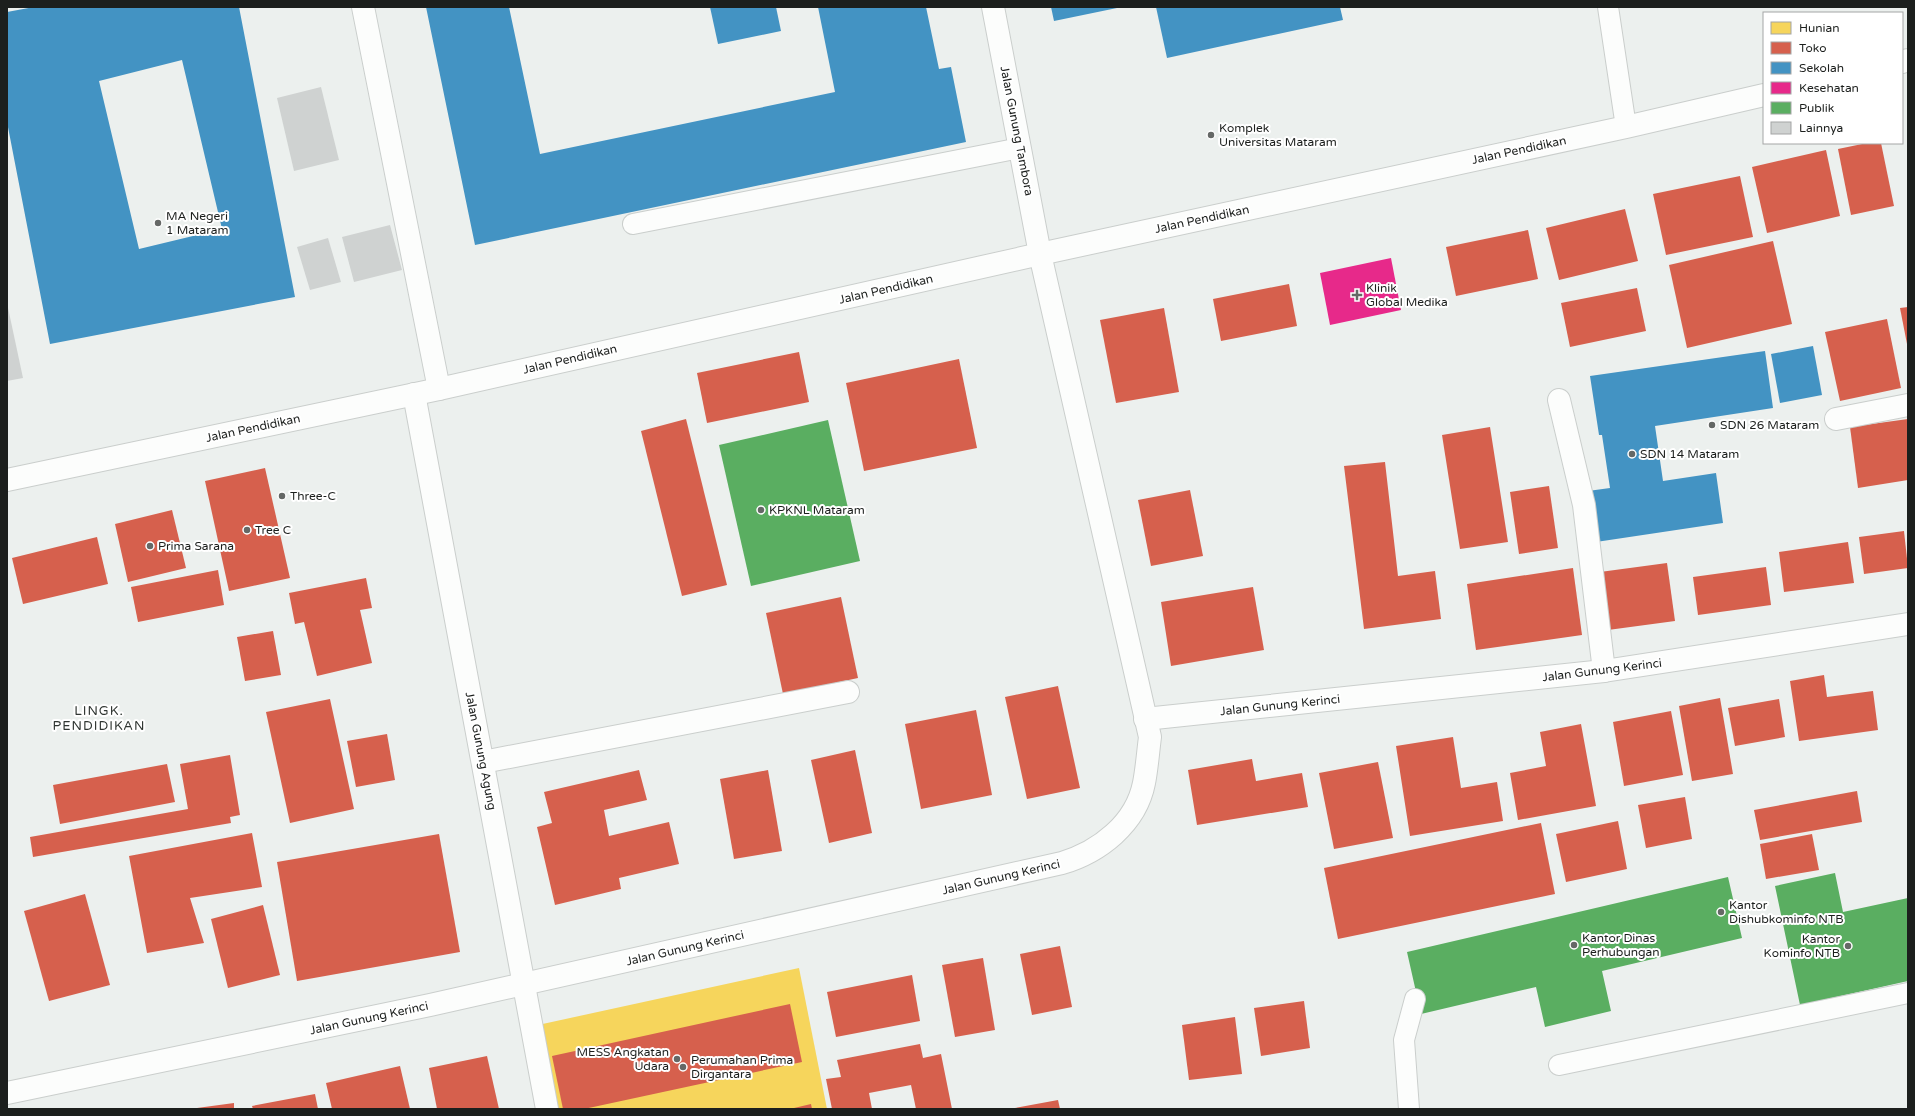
<svg xmlns="http://www.w3.org/2000/svg" width="1915" height="1116" font-family="'Varela Round',sans-serif">
  <style>
    .homes { fill: #f6d55c }
    .shops { fill: #d6604d }
    .schools { fill: #4393c3; fill-rule: evenodd }
    .health { fill: #e7298a }
    .public { fill: #5aae61 }
    .building { fill: #cfd2d1 }
    .lines { fill: none; stroke-linecap: round; stroke-linejoin: round }
    .service-casing { stroke: #cacecc; stroke-width: 22 }
    .minor-casing { stroke: #cacecc; stroke-width: 24 }
    .secondary-casing { stroke: #cacecc; stroke-width: 24 }
    .service { stroke: #fcfdfc; stroke-width: 20 }
    .minor { stroke: #fcfdfc; stroke-width: 22 }
    .secondary { stroke: #fcfdfc; stroke-width: 22 }
    .poi-dot { fill: #656866; stroke: #fff; stroke-width: 1.5 }
    .labels { text-anchor: middle; stroke-width: 4; stroke-linejoin: round; paint-order: stroke }
    .poi-label { font-size: 12px; fill: #1c1f1d; stroke: #fff; text-anchor: start }
    .street-label { font-size: 12px; fill: #1c1f1d; stroke: #fff }
    .neighbourhood-label { font-size: 13px; letter-spacing: 1px; fill: #303632; stroke: #fff }
  </style>
  <rect width="100%" height="100%" fill="#ecf0ee"/>
  <path class="homes" d="M799,968L827,1109H556L538,1025Z"/>
  <g class="shops">
    <path d="M1867,143H1881L1894,206L1851,215L1838,149Z"/>
    <path d="M1826,150L1840,216L1767,233L1752,167Z"/>
    <path d="M1740,176L1753,237L1666,255L1653,194Z"/>
    <path d="M1625,209L1638,261L1559,280L1546,228Z"/>
    <path d="M1528,230L1538,279L1456,296L1446,247Z"/>
    <path d="M1773,241L1792,324L1687,348L1669,265Z"/>
    <path d="M1289,284L1297,326L1221,341L1213,299Z"/>
    <path d="M1637,288L1646,331L1570,347L1561,303Z"/>
    <path d="M1908,307V344H1907L1900,308Z"/>
    <path d="M1164,308L1179,392L1116,403L1100,320Z"/>
    <path d="M1887,319L1901,388L1840,401L1825,332Z"/>
    <path d="M799,352L809,402L707,423L697,373Z"/>
    <path d="M959,359L977,448L864,471L846,383Z"/>
    <path d="M686,419L727,585L682,596L641,431Z"/>
    <path d="M1908,419V480L1858,488L1850,427Z"/>
    <path d="M1490,427L1508,542L1460,549L1442,435Z"/>
    <path d="M1385,462L1398,576L1435,571L1441,619L1364,629L1344,466Z"/>
    <path d="M265,468L290,578L229,591L205,481Z"/>
    <path d="M1549,486L1558,548L1519,554L1510,492Z"/>
    <path d="M1190,490L1203,556L1151,566L1138,500Z"/>
    <path d="M172,510L186,568L128,582L115,524Z"/>
    <path d="M1904,531L1908,568L1864,574L1859,537Z"/>
    <path d="M97,537L108,584L23,604L12,558Z"/>
    <path d="M1848,542L1854,583L1784,592L1779,552Z"/>
    <path d="M1667,563L1675,621L1608,630L1600,572Z"/>
    <path d="M1766,567L1771,605L1698,615L1693,577Z"/>
    <path d="M1573,568L1582,635L1476,650L1467,584Z"/>
    <path d="M218,570L224,605L138,622L131,587Z"/>
    <path d="M366,578L372,608L360,610L372,663L317,676L304,622L295,624L289,593Z"/>
    <path d="M1253,587L1264,650L1171,666L1161,602Z"/>
    <path d="M841,597L858,678L783,694L766,613Z"/>
    <path d="M273,631L281,675L245,681L237,637Z"/>
    <path d="M1824,675L1827,697L1873,691L1878,730L1799,741L1790,681Z"/>
    <path d="M1058,686L1080,788L1027,799L1005,697Z"/>
    <path d="M1720,698L1733,774L1692,781L1679,706Z"/>
    <path d="M330,699L354,809L290,823L266,712Z"/>
    <path d="M1779,699L1785,737L1735,746L1728,708Z"/>
    <path d="M976,710L992,795L921,809L905,724Z"/>
    <path d="M1671,711L1683,775L1624,786L1613,722Z"/>
    <path d="M1581,724L1596,806L1518,820L1510,773L1546,766L1540,732Z"/>
    <path d="M387,734L395,780L356,787L347,741Z"/>
    <path d="M1453,737L1461,788L1497,782L1503,821L1410,836L1396,746Z"/>
    <path d="M855,750L872,833L829,843L811,760Z"/>
    <path d="M230,755L240,815L230,817L231,823L33,857L30,837L188,809L180,764Z"/>
    <path d="M1252,759L1256,781L1302,773L1308,807L1197,825L1188,770Z"/>
    <path d="M1378,762L1393,838L1334,849L1319,773Z"/>
    <path d="M167,764L175,802L60,824L53,785Z"/>
    <path d="M639,770L647,800L604,810L609,836L669,822L679,864L619,878L621,889L555,905L537,827L552,823L544,792Z"/>
    <path d="M768,770L782,851L734,859L720,779Z"/>
    <path d="M1857,791L1862,822L1760,840L1754,810Z"/>
    <path d="M1685,797L1692,839L1646,848L1638,805Z"/>
    <path d="M1618,821L1627,869L1566,882L1556,834Z"/>
    <path d="M1541,823L1555,894L1338,939L1324,868Z"/>
    <path d="M252,833L262,887L190,898L204,943L147,953L129,856Z"/>
    <path d="M439,834L460,952L297,981L277,862Z"/>
    <path d="M1812,834L1819,870L1766,879L1760,844Z"/>
    <path d="M85,894L110,985L49,1001L24,911Z"/>
    <path d="M263,905L280,975L228,988L211,919Z"/>
    <path d="M1060,946L1072,1007L1032,1015L1020,954Z"/>
    <path d="M983,958L995,1030L955,1037L942,965Z"/>
    <path d="M912,975L920,1021L836,1037L827,992Z"/>
    <path d="M1304,1001L1310,1048L1261,1056L1254,1008Z"/>
    <path d="M790,1004L802,1062L584,1109H563L552,1056Z"/>
    <path d="M1235,1017L1242,1074L1189,1080L1182,1025Z"/>
    <path d="M920,1044L923,1058L941,1054L952,1109H916L911,1085L869,1093L872,1109H832L826,1079L841,1077L837,1060Z"/>
    <path d="M487,1056L499,1109H437L429,1068Z"/>
    <path d="M400,1066L410,1109H332L326,1083Z"/>
    <path d="M315,1094L318,1109H253L252,1106Z"/>
    <path d="M1058,1100L1060,1109H1015V1108Z"/>
    <path d="M234,1103V1109H197V1108Z"/>
    <path d="M811,1104L812,1109H794V1108Z"/>
  </g>
  <g class="schools">
    <path d="M34,7H239L295,297L50,344L7,122V12ZM182,60L222,229L139,249L99,81Z"/>
    <path d="M426,7H509L540,154L835,92L818,7H926L939,69L951,67L966,142L475,245Z"/>
    <path d="M710,7H776L781,31L718,44Z"/>
    <path d="M1051,7H1117V8L1054,21Z"/>
    <path d="M1156,7H1340L1343,20L1167,58Z"/>
    <path d="M1813,346L1822,395L1780,403L1771,354Z"/>
    <path d="M1765,351L1773,408L1655,426L1663,481L1716,473L1723,523L1596,542L1588,491L1610,488L1602,435H1599L1590,376Z"/>
  </g>
  <path class="health" d="M1391,258L1401,310L1330,325L1320,273Z"/>
  <g class="public">
    <path d="M828,420L860,561L751,586L719,445Z"/>
    <path d="M1835,873L1843,912L1908,898V981L1800,1005L1775,886Z"/>
    <path d="M1728,877L1742,938L1602,971L1611,1011L1545,1027L1536,987L1421,1014L1407,952Z"/>
  </g>
  <g class="building">
    <path d="M321,87L339,160L294,171L277,98Z"/>
    <path d="M390,225L402,270L354,282L342,237Z"/>
    <path d="M328,238L341,282L310,290L297,247Z"/>
    <path d="M7,303L23,378L7,381Z"/>
  </g>
  <g class="lines">
    <defs>
      <g id="service">
        <path d="M1608,7L1626,127"/>
        <path d="M633,224L1020,148"/>
        <path d="M1559,1065L1908,993"/>
        <path d="M1409,1109L1404,1040L1415,999"/>
      </g>
      <g id="minor">
        <path d="M363,7L439,389"/>
        <path d="M414,394L547,1109"/>
        <path d="M1559,400L1584,505L1604,671"/>
        <path d="M1836,419L1908,405"/>
        <path d="M1145,719L1604,671L1908,624"/>
        <path d="M483,762L848,692"/>
        <path d="M7,1093L430,1005L1062,863C1099,852 1136,824 1144,783C1147,768 1148,752 1150,737L1040,254L993,7"/>
      </g>
      <g id="secondary">
        <path d="M1902,62L1908,60"/>
        <path d="M7,480L439,389L1040,254L1626,127L1764,95"/>
      </g>
    </defs>
    <use href="#service" class="service-casing"/>
    <use href="#minor" class="minor-casing"/>
    <use href="#secondary" class="secondary-casing"/>
    <use href="#service" class="service"/>
    <use href="#minor" class="minor"/>
    <use href="#secondary" class="secondary"/>
  </g>
  <g class="poi-dot">
    <circle cx="1211" cy="135" r="4"/>
    <circle cx="158" cy="223" r="4"/>
    <path d="M1355 289h4v4h4v4h-4v4h-4v-4h-4v-4h4z"/>
    <circle cx="1712" cy="425" r="4"/>
    <circle cx="1632" cy="454" r="4"/>
    <circle cx="282" cy="496" r="4"/>
    <circle cx="761" cy="510" r="4"/>
    <circle cx="247" cy="530" r="4"/>
    <circle cx="150" cy="546" r="4"/>
    <circle cx="1721" cy="912" r="4"/>
    <circle cx="1574" cy="945" r="4"/>
    <circle cx="1848" cy="946" r="4"/>
    <circle cx="677" cy="1059" r="4"/>
    <circle cx="683" cy="1067" r="4"/>
  </g>
  <g class="labels">
    <g class="poi-label">
      <text x="1219" y="132">Komplek<tspan x="1219" dy="14">Universitas Mataram</tspan></text>
      <text x="166" y="220">MA Negeri<tspan x="166" dy="14">1 Mataram</tspan></text>
      <text x="1366" y="292">Klinik<tspan x="1366" dy="14">Global Medika</tspan></text>
      <text x="1720" y="429">SDN 26 Mataram</text>
      <text x="1640" y="458">SDN 14 Mataram</text>
      <text x="290" y="500">Three-C</text>
      <text x="769" y="514">KPKNL Mataram</text>
      <text x="255" y="534">Tree C</text>
      <text x="158" y="550">Prima Sarana</text>
      <text x="1729" y="909">Kantor<tspan x="1729" dy="14">Dishubkominfo NTB</tspan></text>
      <text x="1582" y="942">Kantor Dinas<tspan x="1582" dy="14">Perhubungan</tspan></text>
      <text x="1840" y="943" text-anchor="end">Kantor<tspan x="1840" dy="14">Kominfo NTB</tspan></text>
      <text x="669" y="1056" text-anchor="end">MESS Angkatan<tspan x="669" dy="14">Udara</tspan></text>
      <text x="691" y="1064">Perumahan Prima<tspan x="691" dy="14">Dirgantara</tspan></text>
    </g>
    <g class="street-label">
      <text transform="translate(1017 131) rotate(79)" y="4">Jalan Gunung Tambora</text>
      <text transform="translate(1519 150) rotate(-12)" y="4">Jalan Pendidikan</text>
      <text transform="translate(1202 219) rotate(-12)" y="4">Jalan Pendidikan</text>
      <text transform="translate(886 289) rotate(-13)" y="4">Jalan Pendidikan</text>
      <text transform="translate(570 359) rotate(-13)" y="4">Jalan Pendidikan</text>
      <text transform="translate(253 428) rotate(-12)" y="4">Jalan Pendidikan</text>
      <text transform="translate(1602 670) rotate(-7)" y="4">Jalan Gunung Kerinci</text>
      <text transform="translate(1280 705) rotate(-6)" y="4">Jalan Gunung Kerinci</text>
      <text transform="translate(481 751) rotate(79)" y="4">Jalan Gunung Agung</text>
      <text transform="translate(1001 877) rotate(-13)" y="4">Jalan Gunung Kerinci</text>
      <text transform="translate(685 948) rotate(-13)" y="4">Jalan Gunung Kerinci</text>
      <text transform="translate(369 1018) rotate(-12)" y="4">Jalan Gunung Kerinci</text>
    </g>
    <g class="neighbourhood-label">
      <text x="99" y="715">LINGK.<tspan x="99" dy="15">PENDIDIKAN</tspan></text>
    </g>
  </g>
  <rect width="1915" height="1116" fill="none" stroke="#1c1f1d" stroke-width="16"/>
  <rect x="1763" y="12" width="140" height="132" fill="#ffffff" stroke="#a4a5a5"/>
  <rect x="1771" y="22" width="20" height="12" fill="#f6d55c" stroke="#a4a5a5"/>
  <text x="1799" y="32" font-size="12" fill="#1c1f1d">Hunian</text>
  <rect x="1771" y="42" width="20" height="12" fill="#d6604d" stroke="#a4a5a5"/>
  <text x="1799" y="52" font-size="12" fill="#1c1f1d">Toko</text>
  <rect x="1771" y="62" width="20" height="12" fill="#4393c3" stroke="#a4a5a5"/>
  <text x="1799" y="72" font-size="12" fill="#1c1f1d">Sekolah</text>
  <rect x="1771" y="82" width="20" height="12" fill="#e7298a" stroke="#a4a5a5"/>
  <text x="1799" y="92" font-size="12" fill="#1c1f1d">Kesehatan</text>
  <rect x="1771" y="102" width="20" height="12" fill="#5aae61" stroke="#a4a5a5"/>
  <text x="1799" y="112" font-size="12" fill="#1c1f1d">Publik</text>
  <rect x="1771" y="122" width="20" height="12" fill="#cfd2d1" stroke="#a4a5a5"/>
  <text x="1799" y="132" font-size="12" fill="#1c1f1d">Lainnya</text>
</svg>
